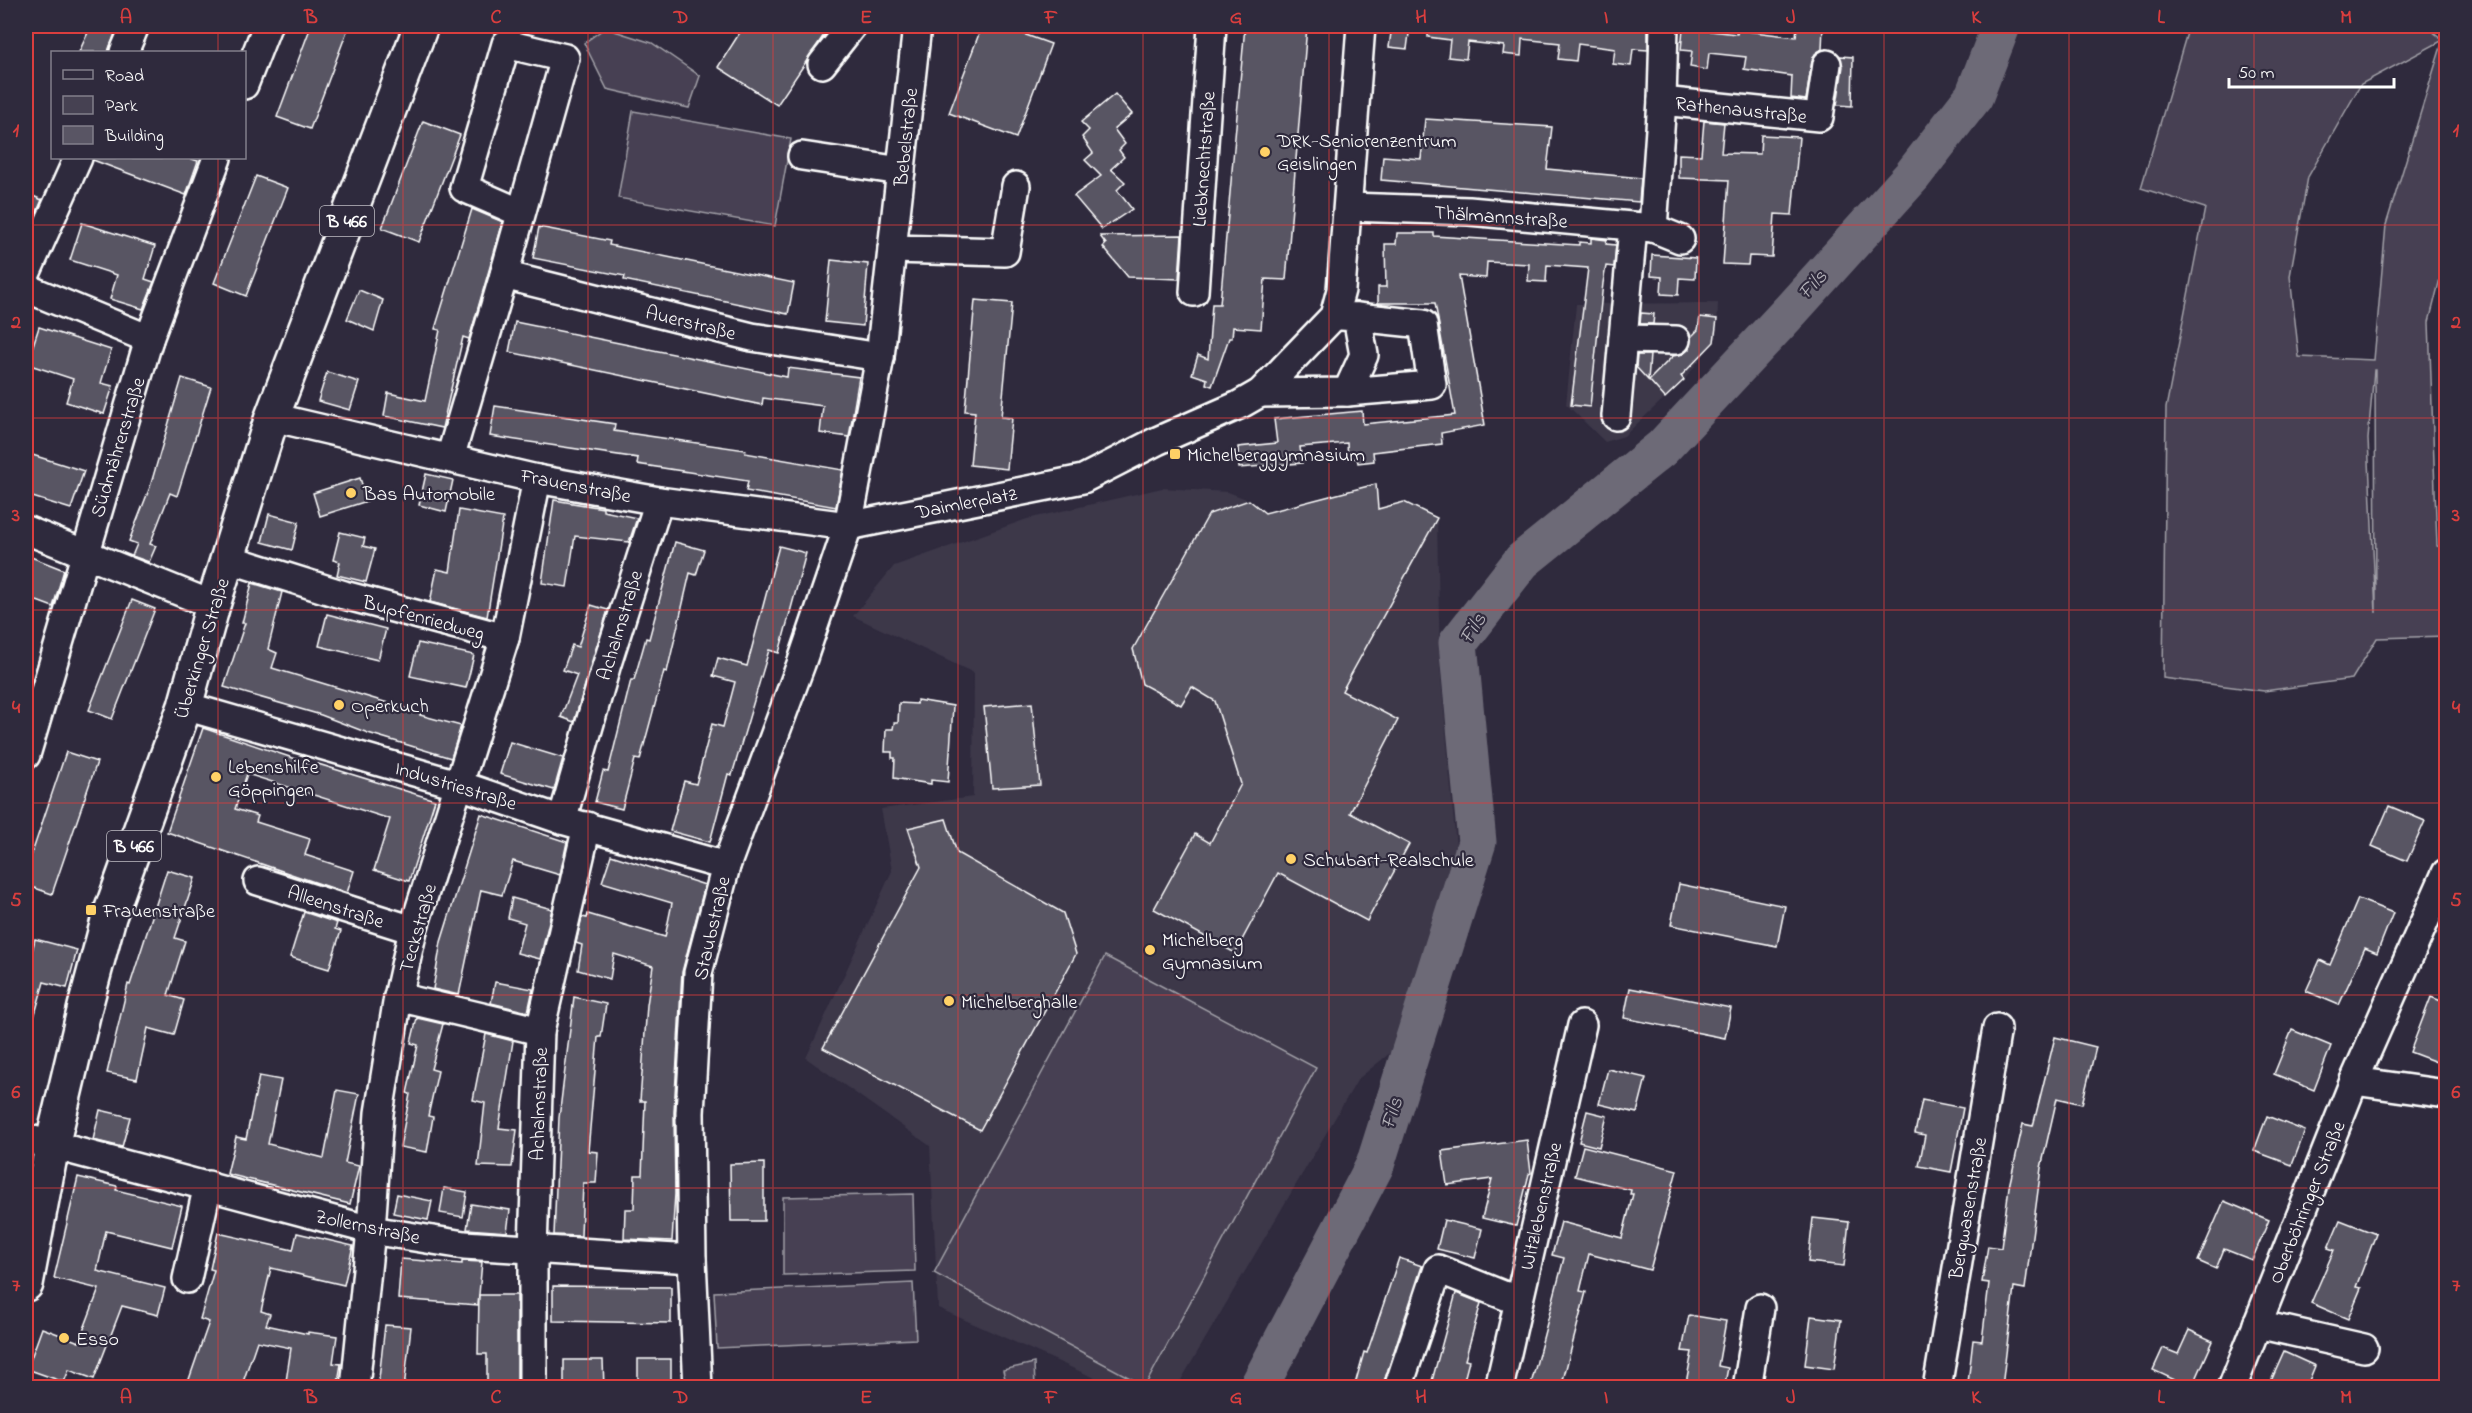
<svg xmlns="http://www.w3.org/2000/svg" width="2472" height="1413" font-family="'Indie Flower',sans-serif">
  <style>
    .built { fill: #3c3749 }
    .green { fill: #464152; stroke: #a2a0a8; stroke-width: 1.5; fill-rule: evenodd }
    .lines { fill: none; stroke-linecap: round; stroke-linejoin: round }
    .river { stroke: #6d6a77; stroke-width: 39 }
    .building { fill: #595564; stroke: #fff; stroke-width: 1.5 }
    .minor-casing { stroke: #fff; stroke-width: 32 }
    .major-casing { stroke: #fff; stroke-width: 38 }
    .minor { stroke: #2f2a3d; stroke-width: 27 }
    .major { stroke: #2f2a3d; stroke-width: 33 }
    .grid { fill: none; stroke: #da3e3e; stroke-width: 1.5; stroke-opacity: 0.55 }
    .poi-dot { fill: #ffd166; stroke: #2f2a3d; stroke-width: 2 }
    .labels { text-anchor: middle; stroke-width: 4.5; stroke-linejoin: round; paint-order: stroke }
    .shield { fill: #2f2a3d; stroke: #c1bfc5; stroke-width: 1.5 }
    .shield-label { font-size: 18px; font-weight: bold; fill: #fff }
    .street-label { font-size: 20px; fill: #fff; stroke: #2f2a3d }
    .poi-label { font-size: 20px; fill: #fff; stroke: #2f2a3d; text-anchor: start }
    .water-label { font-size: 21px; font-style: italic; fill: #b6b4bb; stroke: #2f2a3d }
    .neatline { fill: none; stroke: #da3e3e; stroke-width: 2 }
    .grid-label { font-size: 20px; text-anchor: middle; font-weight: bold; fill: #da3e3e }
  </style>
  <rect width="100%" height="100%" fill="#2f2a3d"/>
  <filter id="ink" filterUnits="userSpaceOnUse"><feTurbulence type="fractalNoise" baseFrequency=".0167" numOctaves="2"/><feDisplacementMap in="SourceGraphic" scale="12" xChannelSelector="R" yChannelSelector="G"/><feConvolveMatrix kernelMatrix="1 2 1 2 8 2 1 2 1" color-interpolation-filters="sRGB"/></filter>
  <g filter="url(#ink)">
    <g class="built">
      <path d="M1718,303L1717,337L1686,378L1624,436L1605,442L1566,404L1576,304Z"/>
      <path d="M1162,488L1228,492L1249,500L1265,513L1350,491L1378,509L1404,502L1437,518L1440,665L1459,879L1431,1020L1358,1079L1177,1387H1115L938,1308L930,1146L806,1058L892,871L881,809L973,797L974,673L853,616L894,566L1027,519Z"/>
    </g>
    <g class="green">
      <path d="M2189,26H2425L2444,40L2446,39V255L2429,322L2437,546L2446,549V636L2377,638L2352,679L2264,691L2163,678L2166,408L2205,208L2141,188ZM2443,40L2386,225L2374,360L2299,357L2290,276L2308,177L2361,84ZM2374,370H2375L2376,613L2368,439Z"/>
      <path d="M605,28L652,43L700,76L689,108L607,89L584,43Z"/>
      <path d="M633,111L791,139L775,226L618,198Z"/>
      <path d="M1105,956L1316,1068L1145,1386L934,1273Z"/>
      <path d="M913,1194L915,1271L783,1275V1197Z"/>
      <path d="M913,1283L916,1339L717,1348L714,1292Z"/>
      <path d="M1034,1363L1035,1387H1007L1003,1370Z"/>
      <path d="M993,1383V1388L885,1387Z"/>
    </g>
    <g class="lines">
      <path class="river" d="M1258,1388L1375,1165L1477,842L1458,643L1522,561L1662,448L1791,310L1912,176L1974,96L2001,26"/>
    </g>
    <g class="building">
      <path d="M91,26H118L108,52H79Z"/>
      <path d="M311,26H349L310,129L277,117Z"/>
      <path d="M744,26H830L777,105L718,67Z"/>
      <path d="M982,26H1001L1051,44L1016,138L949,113Z"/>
      <path d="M1245,26H1307L1286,280L1265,279L1261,329L1233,327L1232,338H1229L1212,386L1206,384L1207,379L1192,374L1198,355L1208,359L1212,304H1220Z"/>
      <path d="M1392,26H1410L1407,49L1389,47Z"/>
      <path d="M1428,26H1620L1648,29V50L1633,49L1631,66L1613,64L1615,49L1578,44L1576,61L1558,59L1560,43L1522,39L1521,56L1503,54L1504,46L1468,42L1466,59L1448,57L1450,40L1428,37Z"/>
      <path d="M1797,26H1823L1822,49L1815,54L1812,61L1806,100L1791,98L1792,76L1744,69L1746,57L1709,53L1707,70L1690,67L1692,51L1681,50L1683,28L1737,34L1738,30L1796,37Z"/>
      <path d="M1840,56L1853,57L1852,106L1837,105L1843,66Z"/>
      <path d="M1115,94L1132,114L1114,129L1125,144L1119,150L1124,157L1111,169L1125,182L1117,190L1132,209L1102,229L1074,196L1101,176L1085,160L1093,153L1082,137L1089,130L1081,122Z"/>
      <path d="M1425,119L1552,127L1547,169L1641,178L1639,202L1381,180L1383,156L1421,159Z"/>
      <path d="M423,121L460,135L419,242L382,228Z"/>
      <path d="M1704,121L1724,123L1721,153L1760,154L1761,135L1799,137L1792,215L1775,214L1772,257L1749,256L1748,265L1723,264L1729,180L1679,178V154L1701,155Z"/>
      <path d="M94,158H189L198,161L186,195L93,160Z"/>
      <path d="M256,176L288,188L246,296L214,283Z"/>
      <path d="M26,193L42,200L26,237Z"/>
      <path d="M472,209L503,222L469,339L463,337L442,428L384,416L388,393L425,401L440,330L435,329Z"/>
      <path d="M82,223L155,246L145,279L154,282L143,309L110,299L117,275L70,260Z"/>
      <path d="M539,227L610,241L609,245L794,283L788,314L624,280L625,276L533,258Z"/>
      <path d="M1397,233H1434V236L1579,245V242L1591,243V238L1607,240L1606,244L1616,245L1614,267L1606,266L1603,283L1590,407L1571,405L1588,268L1547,265L1546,282L1528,281L1529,264L1487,262L1486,278L1459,276L1485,425L1441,433L1442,444L1373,452L1374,461L1358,463L1357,458L1348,459L1347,443L1300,447L1302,463L1239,468L1238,447L1277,443L1274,419L1362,411L1363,424L1455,415L1435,303H1378V287H1386L1385,244H1396Z"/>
      <path d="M1182,235L1179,279L1128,277L1103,247L1106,244L1100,236Z"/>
      <path d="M1652,255L1696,258L1695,279L1679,278L1678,295L1661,294L1662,277L1651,276Z"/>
      <path d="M831,260L868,264L863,326L825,322Z"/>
      <path d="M359,290L383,300L374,331L347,319Z"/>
      <path d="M975,300L1012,303L1001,417L1012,418L1007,469L970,465L975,412L965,411Z"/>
      <path d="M1641,313L1654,314L1653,324H1640Z"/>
      <path d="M1700,317L1717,319L1714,342L1681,376L1684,380L1665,398L1649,380L1673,356L1683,354L1689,349L1691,337L1698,330Z"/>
      <path d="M515,322L787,377L788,368L859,377L849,437L820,433L823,406L763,398L762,405L509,352Z"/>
      <path d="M39,327L111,350L101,383L113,386L104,414L66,402L73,379L27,364Z"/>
      <path d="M1637,355H1650L1648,380L1636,367Z"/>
      <path d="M327,372L359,382L350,410L318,401Z"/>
      <path d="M182,378L211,387L177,496L170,493L150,544L156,546L149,562L132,556L137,544L129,541L150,487Z"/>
      <path d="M495,406L615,424L614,431L746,450L745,453L843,470L836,507L746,491L748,481L637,464L638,458L490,436Z"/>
      <path d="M26,453L84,471L71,509L26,495Z"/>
      <path d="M426,474L453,480L446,512L419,505Z"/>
      <path d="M360,478L367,501L320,516L313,493Z"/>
      <path d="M1376,484L1378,509L1404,502L1437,518L1342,691L1398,720L1350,813L1409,844L1367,921L1278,873L1235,953L1154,909L1195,834L1210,843L1241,784L1215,701L1192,687L1181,705L1142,684L1133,649L1209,514L1249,500L1265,513Z"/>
      <path d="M554,500L603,508V511L637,518L629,542L575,536L567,587L542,583Z"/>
      <path d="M459,510L503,518L487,617L430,602L437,569L450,572Z"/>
      <path d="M269,514L299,522L292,550L262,542Z"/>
      <path d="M340,532L365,538L363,546L375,549L366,582L337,575L340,562L333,560Z"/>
      <path d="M675,542L704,550L696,575L690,573L667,672L664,671L640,760L635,759L622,809L595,802L603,771L608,772L631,680H634L646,638L649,639Z"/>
      <path d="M779,546L806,553L779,653L769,650L732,775L728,774L710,842L670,831L684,781L696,784L712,724L723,727L735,682L713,676L718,658L747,666Z"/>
      <path d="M26,555L64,570L53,607L26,597Z"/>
      <path d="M252,583L282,592L268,649L277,653L272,668L421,713L420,715L461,726L451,758L368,733L321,715L224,687L245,623H242Z"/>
      <path d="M132,600L155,609L112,719L89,710Z"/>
      <path d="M591,605L608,610L574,722L561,717L577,675L563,670L572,645L578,647Z"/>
      <path d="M327,614L386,629L378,660L319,646Z"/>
      <path d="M418,643L474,655L466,688L410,676Z"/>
      <path d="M917,700L953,706L948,782L931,780V784L894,778L895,758H892V752H885L886,729H893L894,723H898L899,703L917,704Z"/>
      <path d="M1032,703L1040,785L992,788L984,707Z"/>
      <path d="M203,728L317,766L318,764L435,800L409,881L374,870L390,819L247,774L235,809L258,816L256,822L310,839L305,855L354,871L347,893L167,832Z"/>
      <path d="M510,742L563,758L554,790L500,774Z"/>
      <path d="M66,752L97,762L52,894L26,885V871Z"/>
      <path d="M2389,806L2425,821L2407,861L2372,846Z"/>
      <path d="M481,814L567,842L560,875L513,861L502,895L481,890L459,995L433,989L441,942Z"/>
      <path d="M946,819L957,853L1063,913L1076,954L980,1130L823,1048L921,867L908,828Z"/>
      <path d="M611,855L705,885L682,972L674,1112L675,1194L672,1241L624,1239L625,1209H634L635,1175H642L645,1101H640L647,1005L653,966L614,954L610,979L578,970L582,945L576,943L582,917L587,918L588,914L665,937L672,903L602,882Z"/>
      <path d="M167,870L195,878L175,938L185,941L168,995L184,1000L174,1035L148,1028L137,1079L107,1073L128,984L130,985Z"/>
      <path d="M1679,884L1785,906L1777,946L1671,925Z"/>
      <path d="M512,898L552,909L540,959L517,953L525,923L508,918Z"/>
      <path d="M2358,899L2393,913L2377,953L2365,948L2339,1005L2306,991L2320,960L2330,965Z"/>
      <path d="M304,912L337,923L335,929L341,931L329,969L290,957Z"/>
      <path d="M35,939L77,950L67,988L44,982L31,1028L26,1027V976Z"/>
      <path d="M495,982L533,989L528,1012L491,1003Z"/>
      <path d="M1630,988L1731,1008L1725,1038L1624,1018Z"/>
      <path d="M574,997L606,1004L601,1037H598L588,1151L598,1152L596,1183H583L581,1236L554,1235L559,1118Z"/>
      <path d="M2431,997L2446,1003V1043L2439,1063L2410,1052Z"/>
      <path d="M417,1018L443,1024L431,1069L438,1071L428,1116L433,1117L427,1152L400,1147L410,1094L407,1093L418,1045L411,1043Z"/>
      <path d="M2292,1030L2331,1046L2314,1090L2274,1074Z"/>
      <path d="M486,1034L513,1041L499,1128L517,1130L512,1167L478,1166L485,1103L473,1100Z"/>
      <path d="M2055,1037L2096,1047L2082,1104L2057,1098L2041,1168L2025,1289L2014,1287L2002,1387L1968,1383L1973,1340L1982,1341L1989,1283L1982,1282L1988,1246L2001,1248L2009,1187L2023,1124L2033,1126Z"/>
      <path d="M1608,1069L1646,1078L1637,1113L1599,1104Z"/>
      <path d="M259,1076L281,1080L268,1144L324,1158L337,1090L359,1094L345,1163L359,1166L350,1204L227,1174L236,1137L246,1139Z"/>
      <path d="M1922,1100L1963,1108L1951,1172L1919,1166L1925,1135L1915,1133Z"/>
      <path d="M100,1110L130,1117L122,1147L93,1140Z"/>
      <path d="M1587,1111L1607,1116L1599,1147L1579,1142Z"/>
      <path d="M2267,1116L2305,1131L2292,1165L2254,1151Z"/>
      <path d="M1527,1140L1531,1173L1529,1174L1516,1226L1482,1218L1492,1179L1447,1185L1442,1151Z"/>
      <path d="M1583,1146L1677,1170L1650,1270L1589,1254L1580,1291L1586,1292L1561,1388H1530L1564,1258L1552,1255L1561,1222L1622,1238L1633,1194H1630L1631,1190L1575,1176Z"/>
      <path d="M764,1163V1221H731L730,1164Z"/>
      <path d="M78,1177L117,1186L116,1190L182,1206L172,1247L106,1231L97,1271L165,1288L158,1315L122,1306L94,1379L69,1370L64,1382L27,1369L42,1328L79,1342L99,1289L54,1278Z"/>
      <path d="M444,1188L467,1192L463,1217L440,1213Z"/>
      <path d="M397,1194L432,1201L428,1220L393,1213Z"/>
      <path d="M2224,1201L2269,1220L2252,1260L2224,1249L2216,1269L2198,1261Z"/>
      <path d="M471,1204L510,1210L507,1232L467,1229Z"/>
      <path d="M1813,1218L1849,1222L1844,1266L1808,1262Z"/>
      <path d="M1444,1220L1482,1229L1475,1258L1437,1249Z"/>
      <path d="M2340,1220L2376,1234L2356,1287L2361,1288L2348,1319L2311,1303L2334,1250L2328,1248Z"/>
      <path d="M218,1233L293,1250L297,1233L353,1246L344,1285L271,1268L261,1311L270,1314L266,1325L308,1334V1332L337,1336L333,1363L341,1364L337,1388H285L291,1348L257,1341L241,1388H186L209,1322L200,1319L214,1270L210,1269Z"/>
      <path d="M1399,1258L1422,1266L1382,1388H1354L1364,1352L1367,1353Z"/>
      <path d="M401,1259L462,1264V1261L482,1262L478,1305L398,1299Z"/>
      <path d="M553,1286L671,1287V1323L553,1321Z"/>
      <path d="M1456,1293L1481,1303L1465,1360L1469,1361L1462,1388H1430Z"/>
      <path d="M479,1295H517V1388H487V1354H478Z"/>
      <path d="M1689,1315L1726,1321L1718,1366L1728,1368L1724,1388H1685L1692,1352L1682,1351Z"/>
      <path d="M1811,1316L1841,1320L1834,1369L1805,1365Z"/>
      <path d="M385,1325L411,1327L404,1388H378Z"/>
      <path d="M2189,1330L2213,1341L2192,1388L2153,1370L2163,1348L2178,1354Z"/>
      <path d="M2284,1352L2315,1366L2306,1388H2286L2271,1381Z"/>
      <rect x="638" y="1359" width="33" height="29"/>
      <path d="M564,1360H603L604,1388H564Z"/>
    </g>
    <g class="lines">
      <defs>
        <g id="minor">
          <path d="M1664,26L1662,101L1653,228L1680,239"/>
          <path d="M124,52L135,26"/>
          <path d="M822,64L852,26"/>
          <path d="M244,85L267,26"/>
          <path d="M1662,101L1819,117L1827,64"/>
          <path d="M802,156L901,171"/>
          <path d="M1348,207L1469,211L1653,228"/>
          <path d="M892,249L1005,252L1016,186"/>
          <path d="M26,274L78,158"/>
          <path d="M504,275L565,58L506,44L464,188L521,213"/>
          <path d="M26,288L149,339"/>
          <path d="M1194,292L1212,26"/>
          <path d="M1623,339L1676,340"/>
          <path d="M1347,392L1432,385L1423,324L1357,317"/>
          <path d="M1260,393L1347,392L1364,355L1357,317L1341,316"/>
          <path d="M1616,416L1633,227"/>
          <path d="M272,417L537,479L659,501L848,526L1083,479L1157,441L1239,405L1260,393L1334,316L1341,290L1361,26"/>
          <path d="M450,458L504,275L752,337L880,357"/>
          <path d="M26,530L213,605"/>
          <path d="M229,559L344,595L505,638"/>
          <path d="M185,706L460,785L562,820L726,866"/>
          <path d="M26,755L149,339L217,158"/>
          <path d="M562,820L606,667L659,501"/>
          <path d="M258,881L413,930"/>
          <path d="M398,997L540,1031"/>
          <path d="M2354,1081L2446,1094"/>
          <path d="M26,1138L371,1230L464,1245L692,1259"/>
          <path d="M187,1279L208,1185"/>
          <path d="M2257,1324L2364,1348"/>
          <path d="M355,1388L371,1230L379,1113L398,997L413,930L505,638L537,479"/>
          <path d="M533,1388V1250L540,1031L587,826"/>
          <path d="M698,1388L692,1259L690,1113L698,973L726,866L801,664L848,526L880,357L917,26"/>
          <path d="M1398,1388L1438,1269L1518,1301"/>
          <path d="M1499,1388L1582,1025"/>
          <path d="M1747,1388L1760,1308"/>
          <path d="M1937,1388L1997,1028"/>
          <path d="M2232,1388L2354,1081L2446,873"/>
        </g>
        <path id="major" d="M26,1284L52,1146L85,1007L109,917L185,706L213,605L272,417L421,26"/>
      </defs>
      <use href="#minor" class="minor-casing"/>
      <use href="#major" class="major-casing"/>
      <use href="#minor" class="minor"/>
      <use href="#major" class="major"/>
    </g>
  </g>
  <path class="grid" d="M218,26V52M403,26V1388M588,26V1388M773,26V1388M958,26V1388M1143,26V1388M1329,26V1388M1514,26V1388M1699,26V1388M1884,26V1388M2069,26V1388M2254,26V1388M218,158V1388M26,225H2446M26,418H2446M26,610H2446M26,803H2446M26,995H2446M26,1188H2446"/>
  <g class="poi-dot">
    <circle cx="1265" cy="152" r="6"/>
    <rect x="1169" y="448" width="12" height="12" rx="3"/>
    <circle cx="351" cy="493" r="6"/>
    <circle cx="339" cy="705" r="6"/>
    <circle cx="216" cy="777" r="6"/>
    <circle cx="1291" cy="859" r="6"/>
    <rect x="85" y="904" width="12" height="12" rx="3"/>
    <circle cx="1150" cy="950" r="6"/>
    <circle cx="949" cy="1001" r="6"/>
    <circle cx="64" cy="1338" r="6"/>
  </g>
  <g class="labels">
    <g class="shield">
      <rect x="320" y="206" width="54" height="30" rx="4.5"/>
      <rect x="107" y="831" width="54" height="30" rx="4.5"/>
    </g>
    <g class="shield-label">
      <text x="347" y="227">B 466</text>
      <text x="134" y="852">B 466</text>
    </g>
    <g class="street-label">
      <text transform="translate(1741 109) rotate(6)" y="7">Rathenaustraße</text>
      <text transform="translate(905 137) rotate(-84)" y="7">Bebelstraße</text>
      <text transform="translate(1203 159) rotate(-86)" y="7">Liebknechtstraße</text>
      <text transform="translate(1501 216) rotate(4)" y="7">Thälmannstraße</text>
      <text transform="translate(691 322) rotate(14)" y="7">Auerstraße</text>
      <text transform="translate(117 447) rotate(-73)" y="7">Südmährerstraße</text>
      <text transform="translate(576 485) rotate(11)" y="7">Frauenstraße</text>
      <text transform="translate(966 502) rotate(-11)" y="7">Daimlerplatz</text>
      <text transform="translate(424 617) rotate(15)" y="7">Bupfenriedweg</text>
      <text transform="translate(619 625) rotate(-73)" y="7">Achalmstraße</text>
      <text transform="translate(201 648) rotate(-73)" y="7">Überkinger Straße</text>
      <text transform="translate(456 785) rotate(17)" y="7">Industriestraße</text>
      <text transform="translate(336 906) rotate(18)" y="7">Alleenstraße</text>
      <text transform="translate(417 928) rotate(-74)" y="7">Teckstraße</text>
      <text transform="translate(711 928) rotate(-77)" y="7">Staubstraße</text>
      <text transform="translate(538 1104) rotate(-88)" y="7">Achalmstraße</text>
      <text transform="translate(2306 1202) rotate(-68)" y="7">Oberböhringer Straße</text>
      <text transform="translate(1540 1206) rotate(-77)" y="7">Witzlebenstraße</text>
      <text transform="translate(1967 1208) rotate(-80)" y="7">Bergwasenstraße</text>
      <text transform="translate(368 1226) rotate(12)" y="7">Zollernstraße</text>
    </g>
    <g class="poi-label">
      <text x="1277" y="147">DRK-Seniorenzentrum<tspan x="1277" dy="23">Geislingen</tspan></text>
      <text x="1187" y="461">Michelberggymnasium</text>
      <text x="363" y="500">Bas Automobile</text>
      <text x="351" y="712">Operkuch</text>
      <text x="228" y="773">Lebenshilfe<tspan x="228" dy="23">Göppingen</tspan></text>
      <text x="1303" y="866">Schubart-Realschule</text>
      <text x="103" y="917">Frauenstraße</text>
      <text x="1162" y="946">Michelberg<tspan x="1162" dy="23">Gymnasium</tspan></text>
      <text x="961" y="1008">Michelberghalle</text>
      <text x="76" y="1345">Esso</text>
    </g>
    <g class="water-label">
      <text transform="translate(1812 284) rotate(-47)" y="7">Fils</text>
      <text transform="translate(1472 628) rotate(-57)" y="7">Fils</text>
      <text transform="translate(1391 1113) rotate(-72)" y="7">Fils</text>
    </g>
  </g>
  <rect width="2472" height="1413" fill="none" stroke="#2f2a3d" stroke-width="66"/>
  <rect x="51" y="51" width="195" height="108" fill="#2f2a3d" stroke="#827f8b" stroke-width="1.5"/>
  <rect x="63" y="70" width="30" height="9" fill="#2f2a3d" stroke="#827f8b" stroke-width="1.5"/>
  <text x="105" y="81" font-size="18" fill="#ffffff">Road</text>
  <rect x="63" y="96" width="30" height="18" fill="#464152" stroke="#827f8b" stroke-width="1.5"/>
  <text x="105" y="111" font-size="18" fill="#ffffff">Park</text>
  <rect x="63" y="126" width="30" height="18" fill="#595564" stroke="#827f8b" stroke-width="1.5"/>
  <text x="105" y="141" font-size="18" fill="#ffffff">Building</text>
  <path d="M2229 78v9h165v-9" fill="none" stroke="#ffffff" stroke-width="3"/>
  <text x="2238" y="78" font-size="18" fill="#ffffff" stroke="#2f2a3d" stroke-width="4.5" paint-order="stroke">50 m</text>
  <rect x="33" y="33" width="2406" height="1347" class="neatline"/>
  <g class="grid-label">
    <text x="126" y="23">A</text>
    <text x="311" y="23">B</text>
    <text x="496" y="23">C</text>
    <text x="681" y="23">D</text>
    <text x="866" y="23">E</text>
    <text x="1051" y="23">F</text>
    <text x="1236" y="23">G</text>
    <text x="1421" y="23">H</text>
    <text x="1606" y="23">I</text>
    <text x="1791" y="23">J</text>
    <text x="1976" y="23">K</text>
    <text x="2161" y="23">L</text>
    <text x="2346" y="23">M</text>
    <text x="16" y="136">1</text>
    <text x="2456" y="136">1</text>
    <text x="16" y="328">2</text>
    <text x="2456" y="328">2</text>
    <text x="16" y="521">3</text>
    <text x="2456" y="521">3</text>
    <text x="16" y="713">4</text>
    <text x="2456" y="713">4</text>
    <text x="16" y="906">5</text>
    <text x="2456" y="906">5</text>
    <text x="16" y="1098">6</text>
    <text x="2456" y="1098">6</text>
    <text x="16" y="1291">7</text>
    <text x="2456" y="1291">7</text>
    <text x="126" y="1403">A</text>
    <text x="311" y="1403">B</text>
    <text x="496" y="1403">C</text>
    <text x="681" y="1403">D</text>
    <text x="866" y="1403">E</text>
    <text x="1051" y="1403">F</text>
    <text x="1236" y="1403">G</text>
    <text x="1421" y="1403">H</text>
    <text x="1606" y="1403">I</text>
    <text x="1791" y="1403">J</text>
    <text x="1976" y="1403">K</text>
    <text x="2161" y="1403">L</text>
    <text x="2346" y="1403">M</text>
  </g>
</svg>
